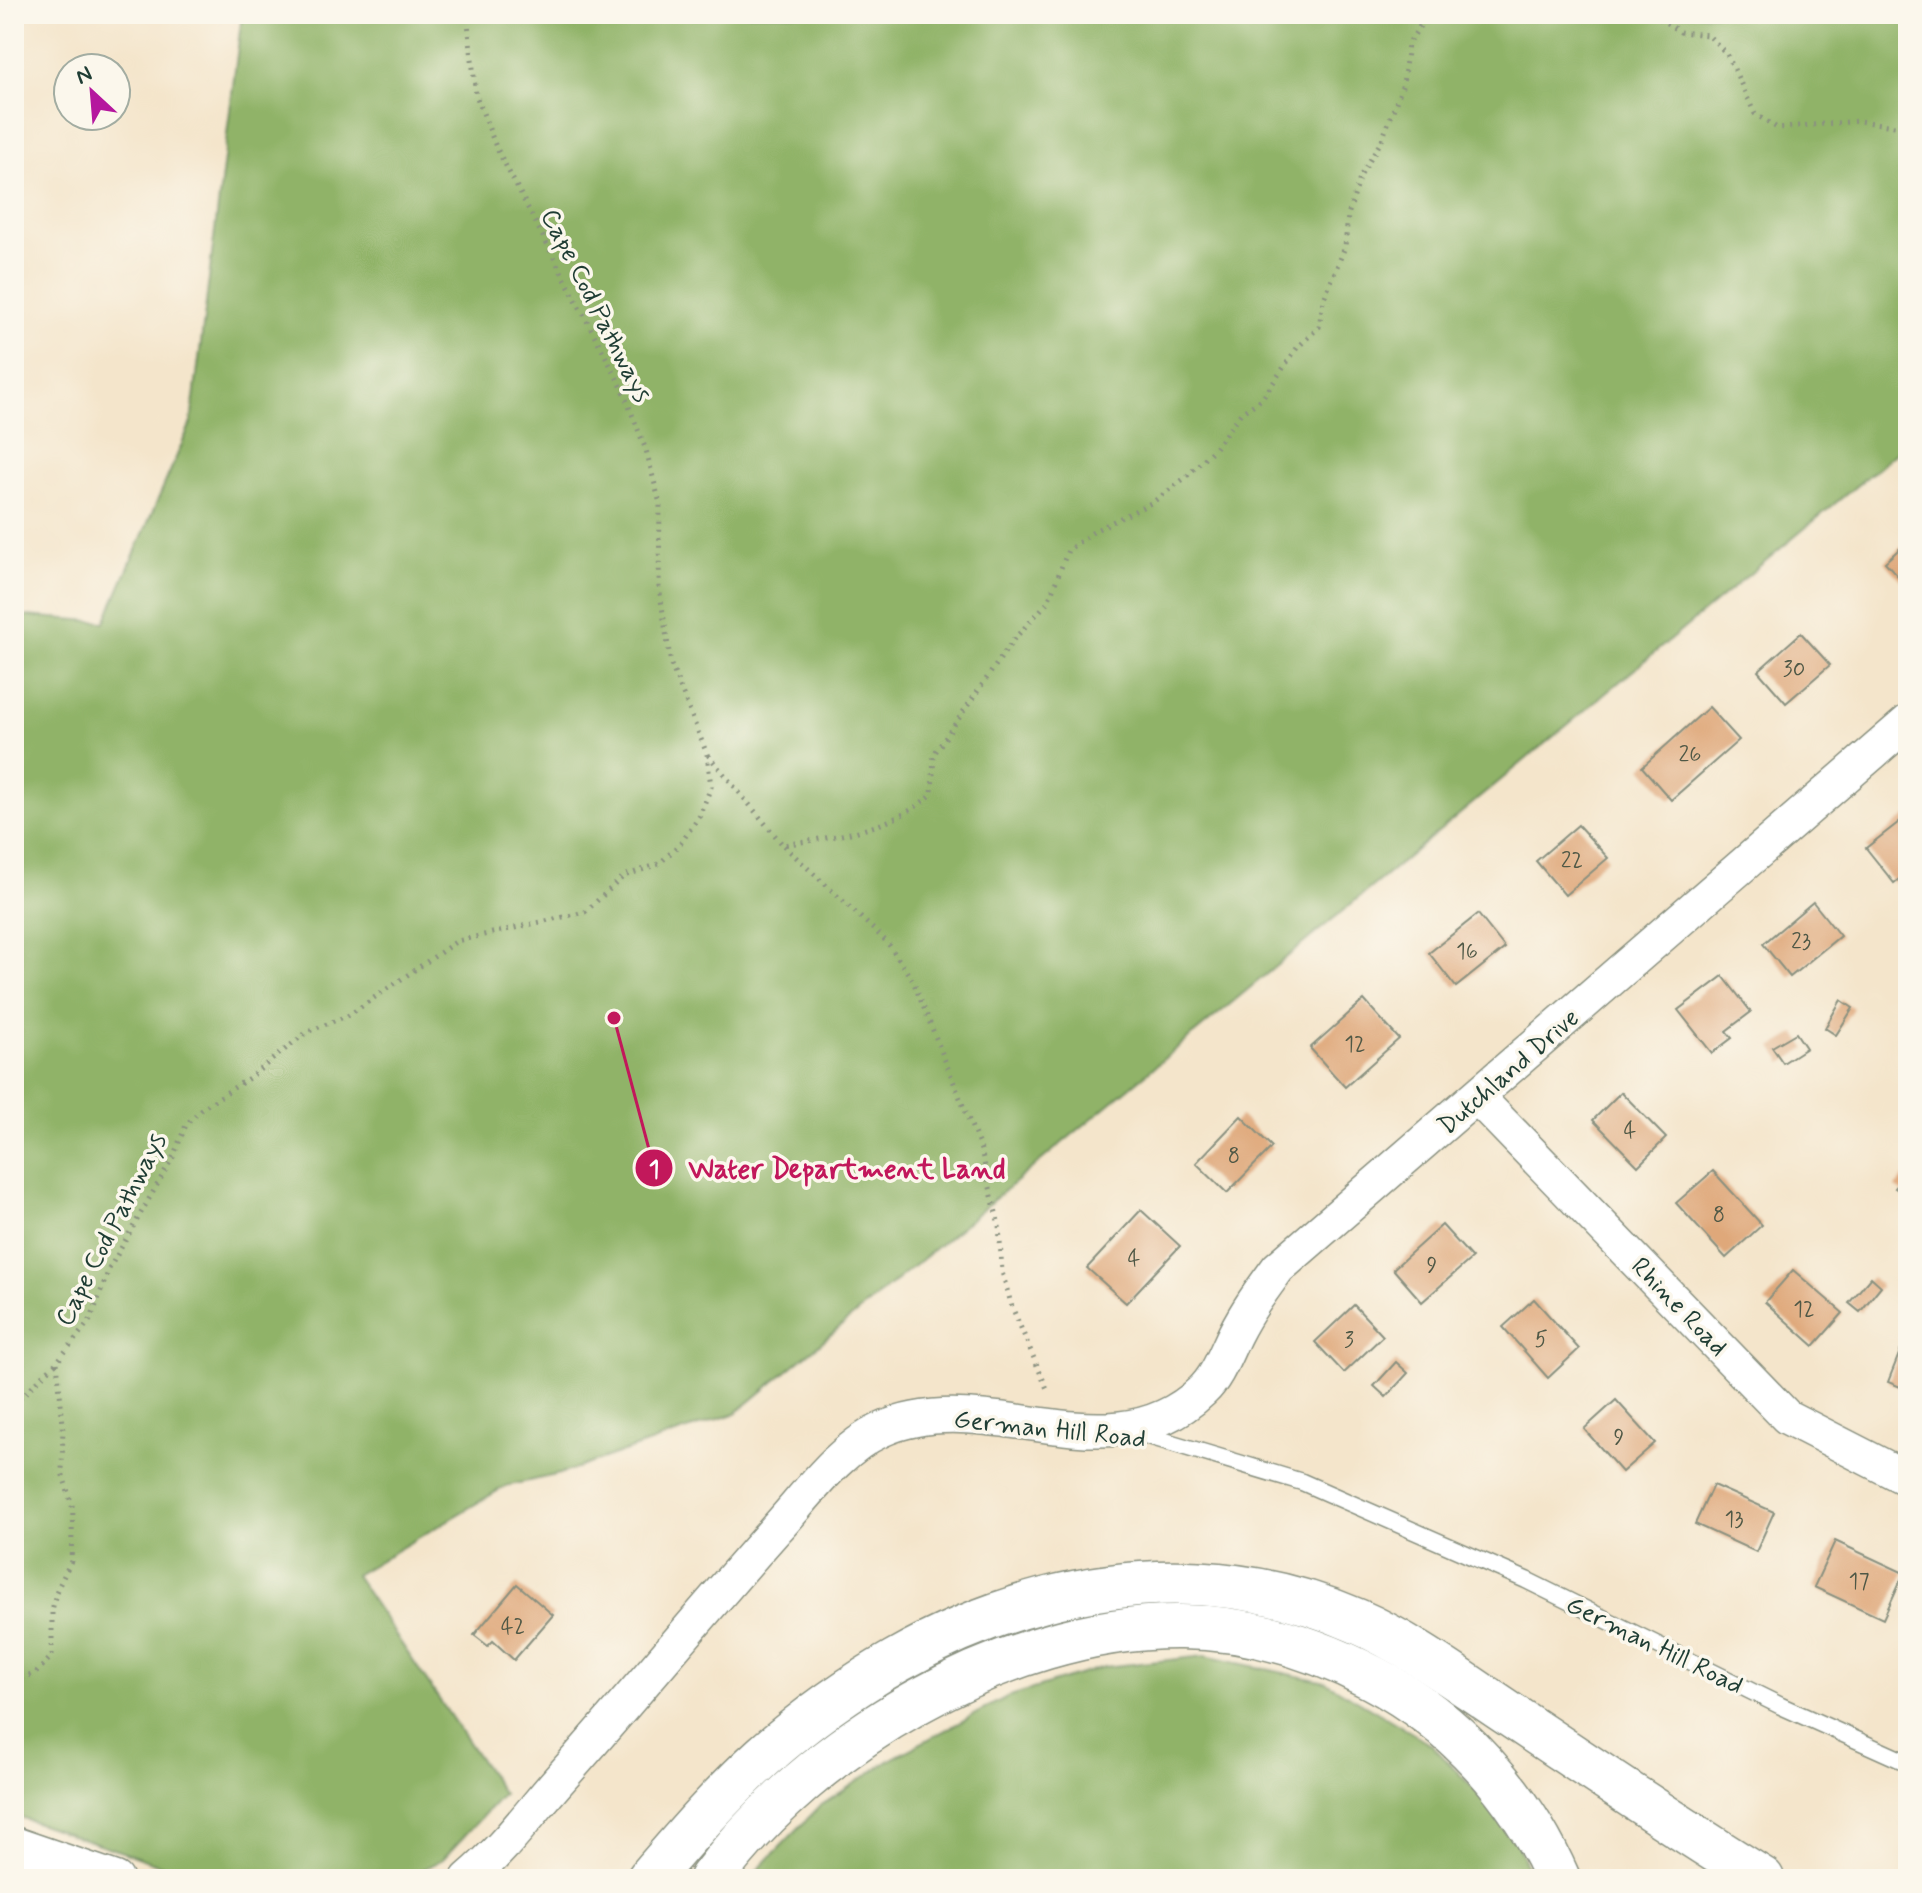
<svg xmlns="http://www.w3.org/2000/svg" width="1922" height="1893" font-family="Mynerve,sans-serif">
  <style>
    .forest { fill: #90b368; stroke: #58784e; stroke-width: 2 }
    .building { fill: #dfa87a }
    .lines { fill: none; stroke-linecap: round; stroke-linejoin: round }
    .lane-casing { stroke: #8a9180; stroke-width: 19 }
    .street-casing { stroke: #8a9180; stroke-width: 37 }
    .highway-casing { stroke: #8a9180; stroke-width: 47 }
    .path { stroke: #8a9180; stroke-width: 5; stroke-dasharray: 2 6; stroke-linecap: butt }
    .lane { stroke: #fff; stroke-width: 16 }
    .street { stroke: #fff; stroke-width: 34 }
    .highway { stroke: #fff; stroke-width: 44 }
    .labels { text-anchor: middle; stroke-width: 7; stroke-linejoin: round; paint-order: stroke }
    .number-label { font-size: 22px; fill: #4f5846 }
    .street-label { font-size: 26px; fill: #1f3d34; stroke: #fbf7ec }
    .leader { fill: none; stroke: #c2185b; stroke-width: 3 }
    .callout-dot { fill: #c2185b; stroke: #fbf7ec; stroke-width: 3 }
    .mark-label { font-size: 24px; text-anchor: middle; font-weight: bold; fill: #fff }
    .callout-label { font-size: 28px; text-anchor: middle; font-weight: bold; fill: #c2185b; stroke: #fbf7ec; stroke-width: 7; stroke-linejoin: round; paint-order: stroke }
  </style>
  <rect width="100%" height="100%" fill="#fbf7ec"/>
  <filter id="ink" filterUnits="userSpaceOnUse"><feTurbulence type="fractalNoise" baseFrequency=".0125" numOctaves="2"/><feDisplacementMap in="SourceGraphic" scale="16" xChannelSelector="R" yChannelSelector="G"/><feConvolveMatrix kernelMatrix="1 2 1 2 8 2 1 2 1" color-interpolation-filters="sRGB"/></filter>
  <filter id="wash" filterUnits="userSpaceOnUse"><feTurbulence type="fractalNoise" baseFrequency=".006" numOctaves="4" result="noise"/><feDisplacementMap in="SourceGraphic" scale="32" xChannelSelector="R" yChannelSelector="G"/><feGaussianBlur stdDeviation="1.8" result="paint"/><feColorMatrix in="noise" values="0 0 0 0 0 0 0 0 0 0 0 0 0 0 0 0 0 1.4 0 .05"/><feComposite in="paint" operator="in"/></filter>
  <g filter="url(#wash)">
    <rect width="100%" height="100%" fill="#f4e5cb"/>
    <g class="forest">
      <path d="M242,14H1908V443L736,1413L560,1474L506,1486L355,1575L503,1794L443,1859L405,1879H201L14,1815V615L105,622L191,423Z"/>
      <path d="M1205,1656L1326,1682L1431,1744L1510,1827L1532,1879H749L820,1806L893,1758L1007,1697L1104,1667Z"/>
    </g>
    <g id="blocks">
      <g class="building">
        <path d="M1908,541V587L1885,562Z"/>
        <path d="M1801,633L1830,665L1786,703L1758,671Z"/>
        <path d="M1709,707L1739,740L1671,800L1642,767Z"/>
        <path d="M1908,815V872L1894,883L1866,848Z"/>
        <path d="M1578,825L1608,858L1565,895L1536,861Z"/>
        <path d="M1813,902L1840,936L1790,977L1763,944Z"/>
        <path d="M1478,914L1505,948L1456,987L1429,953Z"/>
        <path d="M1723,976L1751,1012L1726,1031L1732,1038L1712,1053L1678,1010Z"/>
        <path d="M1364,1000L1399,1039L1345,1087L1310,1048Z"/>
        <path d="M1841,1000L1853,1008L1836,1035L1825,1028Z"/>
        <path d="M1796,1033L1806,1048L1783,1063L1772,1047Z"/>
        <path d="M1621,1092L1666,1138L1638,1166L1593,1120Z"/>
        <path d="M1241,1116L1272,1147L1227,1193L1196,1163Z"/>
        <path d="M1713,1171L1762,1225L1726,1258L1676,1203Z"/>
        <path d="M1908,1171V1189L1904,1194L1895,1188Z"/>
        <path d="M1141,1210L1180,1246L1126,1303L1087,1268Z"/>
        <path d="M1442,1225L1472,1258L1422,1302L1393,1269Z"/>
        <path d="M1793,1270L1843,1313L1814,1346L1765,1302Z"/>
        <path d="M1871,1277L1881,1286L1860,1312L1849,1303Z"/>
        <path d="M1534,1299L1579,1349L1548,1378L1503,1327Z"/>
        <path d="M1354,1305L1383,1336L1344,1373L1315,1342Z"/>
        <path d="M1903,1344L1908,1346V1390L1888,1382Z"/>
        <path d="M1396,1362L1408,1373L1386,1397L1374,1386Z"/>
        <path d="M1616,1400L1655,1443L1622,1472L1584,1429Z"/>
        <path d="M1713,1485L1774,1512L1756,1552L1695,1524Z"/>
        <path d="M1835,1541L1904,1573L1883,1619L1814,1587Z"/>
        <path d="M517,1584L553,1615L514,1660L493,1641L488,1646L474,1635Z"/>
      </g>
    </g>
  </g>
  <g filter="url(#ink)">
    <use href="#blocks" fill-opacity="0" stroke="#8a9180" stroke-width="2"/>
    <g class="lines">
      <defs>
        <path id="lane" d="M1135,1432L1302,1482L1526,1580L1781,1706L1908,1763"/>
        <g id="street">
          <path d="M1478,1098L1787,1417L1908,1479"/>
          <path d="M14,1844L116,1879"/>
          <path d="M468,1879C502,1851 529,1814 558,1781C632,1698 702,1612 776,1529C807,1495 839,1449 881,1430C986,1382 1110,1479 1202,1391C1218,1376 1225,1354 1235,1334C1247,1310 1262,1290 1278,1268L1908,722"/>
        </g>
        <g id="highway">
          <path d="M649,1879C685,1837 723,1793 764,1756C926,1612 1148,1530 1357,1621C1412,1645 1462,1683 1512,1716C1595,1771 1677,1827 1762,1879"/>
          <path d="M711,1879C811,1743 1005,1627 1176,1627C1245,1626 1312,1646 1373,1678C1455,1721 1521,1794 1558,1879"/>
        </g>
      </defs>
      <use href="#lane" class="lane-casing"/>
      <use href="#street" class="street-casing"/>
      <use href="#highway" class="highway-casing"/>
      <g class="path">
        <path d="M1653,14L1680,32L1708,35L1727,54L1755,114L1777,128L1859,121L1908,128"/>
        <path d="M708,755L783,845C836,836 891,831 932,794L934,754L1014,639L1048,602L1068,550L1096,530L1153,502L1185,478L1215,448L1241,413L1262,399L1297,348L1319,327L1323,301L1345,247L1348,215L1361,175L1382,140L1403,84L1408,44L1420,26L1436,14"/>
        <path d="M784,846L887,942L913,981L981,1150L999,1225L1002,1272L1012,1307L1048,1391"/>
        <path d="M14,1404L57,1362L91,1319L109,1269L173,1157L186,1125L201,1109L249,1078L307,1032L349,1015L457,941L585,912L624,876L659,864L680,844L699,817L711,787L707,754L671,665L659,587L660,504L646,450L621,386L496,147L476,95L467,14"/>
        <path d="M14,1682L36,1673L52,1656V1611L56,1592L71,1561L73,1509L62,1472L63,1424L57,1362"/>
      </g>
      <use href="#lane" class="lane"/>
      <use href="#street" class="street"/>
      <use href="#highway" class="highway"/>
    </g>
  </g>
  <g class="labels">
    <g class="number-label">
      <text x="1794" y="676">30</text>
      <text x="1690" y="761">26</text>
      <text x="1572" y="867">22</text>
      <text x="1801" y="948">23</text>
      <text x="1467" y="958">16</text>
      <text x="1355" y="1051">12</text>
      <text x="1630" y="1137">4</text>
      <text x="1234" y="1163">8</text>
      <text x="1719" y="1222">8</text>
      <text x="1134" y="1265">4</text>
      <text x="1432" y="1272">9</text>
      <text x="1804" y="1316">12</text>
      <text x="1541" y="1346">5</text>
      <text x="1349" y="1347">3</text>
      <text x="1619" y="1444">9</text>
      <text x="1734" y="1526">13</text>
      <text x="1859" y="1588">17</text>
      <text x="513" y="1633">42</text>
    </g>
    <g class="street-label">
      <text transform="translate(597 305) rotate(63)" y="9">Cape Cod Pathways</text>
      <text transform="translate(1508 1071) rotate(-41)" y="9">Dutchland Drive</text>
      <text transform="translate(110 1229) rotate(-63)" y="9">Cape Cod Pathways</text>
      <text transform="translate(1680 1306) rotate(46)" y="9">Rhine Road</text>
      <text transform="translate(1050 1428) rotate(6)" y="9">German Hill Road</text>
      <text transform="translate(1655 1644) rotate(26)" y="9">German Hill Road</text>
    </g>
  </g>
  <path class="leader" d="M614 1018L654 1168"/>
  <g class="callout-dot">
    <circle cx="614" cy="1018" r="8"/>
    <circle cx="654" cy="1168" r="20"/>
  </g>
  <g class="mark-label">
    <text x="654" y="1177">1</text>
  </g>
  <g class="callout-label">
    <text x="847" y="1178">Water Department Land</text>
  </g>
  <rect width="1922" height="1893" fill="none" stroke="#fbf7ec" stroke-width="48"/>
  <g transform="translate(92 92) rotate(334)"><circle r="38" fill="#fbf7ec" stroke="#a3ada2" stroke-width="2"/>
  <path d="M0-6L14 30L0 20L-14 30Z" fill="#b5179e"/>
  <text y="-12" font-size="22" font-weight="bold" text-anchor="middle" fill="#1f3d34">N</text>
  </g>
</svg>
